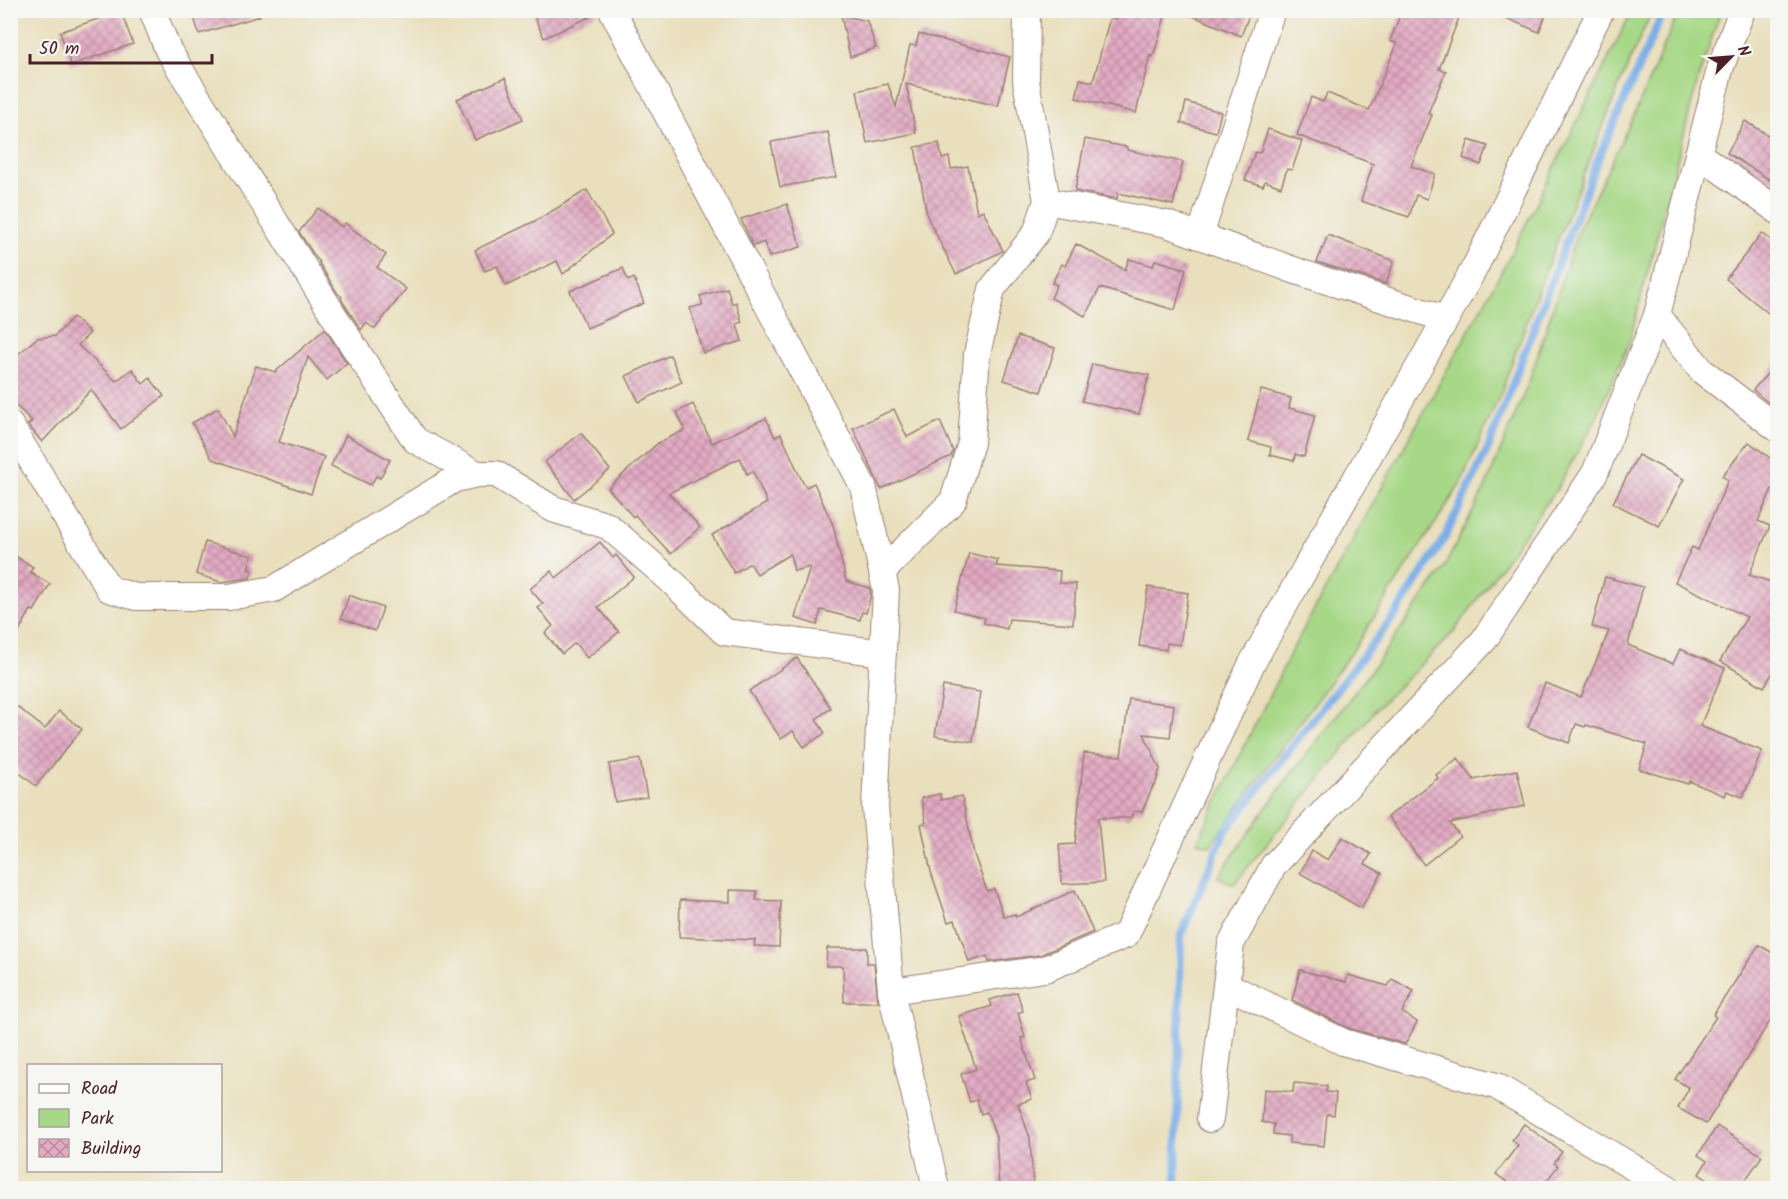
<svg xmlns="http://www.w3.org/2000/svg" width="1788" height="1199" font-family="Kalam,sans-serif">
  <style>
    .green { fill: #a7d887; stroke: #787c59; stroke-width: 1.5 }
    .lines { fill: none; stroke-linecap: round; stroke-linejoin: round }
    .stream { stroke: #7daee8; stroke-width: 8 }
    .building { fill: url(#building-cross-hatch) }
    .minor-casing { stroke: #9a7f74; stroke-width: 28 }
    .minor { stroke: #fff; stroke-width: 26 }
  </style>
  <defs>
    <pattern id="building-cross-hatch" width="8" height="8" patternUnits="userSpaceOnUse" patternTransform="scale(1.5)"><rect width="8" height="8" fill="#e2abc3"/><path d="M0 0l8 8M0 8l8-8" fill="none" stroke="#b98b9f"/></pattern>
  </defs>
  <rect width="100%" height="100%" fill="#f6f6f2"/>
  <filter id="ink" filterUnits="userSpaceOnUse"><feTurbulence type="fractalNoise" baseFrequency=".0167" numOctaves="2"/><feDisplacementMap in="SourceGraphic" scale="12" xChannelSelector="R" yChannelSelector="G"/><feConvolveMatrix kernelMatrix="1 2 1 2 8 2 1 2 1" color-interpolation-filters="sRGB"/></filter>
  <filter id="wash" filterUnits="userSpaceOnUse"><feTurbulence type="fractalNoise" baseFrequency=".008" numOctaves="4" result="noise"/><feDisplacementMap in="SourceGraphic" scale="24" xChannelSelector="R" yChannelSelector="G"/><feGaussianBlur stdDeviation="1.35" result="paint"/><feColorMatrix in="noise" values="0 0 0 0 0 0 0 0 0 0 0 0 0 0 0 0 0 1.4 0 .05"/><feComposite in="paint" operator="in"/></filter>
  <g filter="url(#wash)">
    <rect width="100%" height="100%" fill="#e9dfbc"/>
    <g class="green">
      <path d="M1632,11H1652L1621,81L1541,282L1501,393L1460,485L1351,653L1210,846L1197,842L1293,648L1509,258Z"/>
      <path d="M1679,11H1721L1699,76L1629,343L1595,421L1556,490L1454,632L1378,707L1234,884L1218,877L1278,791L1365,679L1442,571L1485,488L1529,382L1577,233L1636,111Z"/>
    </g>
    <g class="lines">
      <path class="stream" d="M1176,1188L1181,935L1224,833L1395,615L1444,539L1489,446L1595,166L1664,10"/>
    </g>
    <g id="blocks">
      <g class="building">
        <path d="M192,10H259L260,16L199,34Z"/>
        <path d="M531,10H597L598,13L544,38Z"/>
        <path d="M1119,10H1167L1153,57L1150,55L1136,113L1076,98L1080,79L1093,82L1110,17L1117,19Z"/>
        <path d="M1179,10H1251L1241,36Z"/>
        <path d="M1402,10H1462L1439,69L1446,71L1428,113L1432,115L1411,166L1435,174L1427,199L1416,195L1409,217L1361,201L1373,164L1297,135L1311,97L1323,102L1327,93L1369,110L1397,44L1390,41Z"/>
        <path d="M1487,10H1548L1539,32Z"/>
        <path d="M121,11L133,44L71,65L60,32Z"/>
        <path d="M841,15L867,21L876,48L850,57Z"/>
        <path d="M919,34L1010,57L998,106L906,84L916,133L867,143L857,91L888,84L896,107L910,45L916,46Z"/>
        <path d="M505,78L523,119L475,140L457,99Z"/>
        <path d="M1186,102L1221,112L1216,132L1181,123Z"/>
        <path d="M1745,121L1778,141V185L1727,153Z"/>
        <path d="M1268,129L1302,141L1292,170L1287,169L1281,187L1265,181L1263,186L1245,180L1255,152L1260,153Z"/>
        <path d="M828,132L836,177L780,187L771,142Z"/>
        <path d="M1085,139L1127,147V150L1183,162L1173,205L1118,193L1117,199L1075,191Z"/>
        <path d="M1469,140L1488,146L1481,165L1463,158Z"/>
        <path d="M939,143L942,159L949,157L951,169L968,166L977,213L983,210L1003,251L956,274L927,216L915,147Z"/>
        <path d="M587,190L612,234L563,274L557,261L506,286L497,266L485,271L475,250L537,220Z"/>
        <path d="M787,204L801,247L769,257L764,242L753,246L741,219Z"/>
        <path d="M318,208L342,227L345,223L386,255L377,267L406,289L375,329L366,323L361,330L341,299L342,297L338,294L319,263L320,262L316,258L299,232Z"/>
        <path d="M1762,233L1778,245V321L1726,279Z"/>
        <path d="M1328,235L1394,261L1386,284L1317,262Z"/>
        <path d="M1076,244L1125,270L1129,259L1153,266L1155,260L1186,269L1175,310L1100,288L1085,316L1051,298L1057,285L1052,283L1062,264L1065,266Z"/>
        <path d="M623,268L628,281L634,278L644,303L587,328L570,291Z"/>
        <path d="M727,288L732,304L736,302L742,322L737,324L742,341L703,353L690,308L703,305L700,296Z"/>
        <path d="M73,317L90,333L78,345L116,381L132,369L143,384L150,378L164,396L121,429L91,390L42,442L28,425L32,421L10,400V361L37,338L55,336Z"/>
        <path d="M325,329L347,363L327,380L308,357L279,442L324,457L311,494L212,459L192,423L218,408L233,436L256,366L275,372Z"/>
        <path d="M1018,336L1055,348L1041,392L1004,380Z"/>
        <path d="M670,355L682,382L639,402L626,376Z"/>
        <path d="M1778,361V410L1753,390Z"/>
        <path d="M1092,364L1149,375L1139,414L1082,401Z"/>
        <path d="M1261,390L1291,398L1289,408L1315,415L1304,457L1295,454L1294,461L1270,455L1271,447L1248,441Z"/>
        <path d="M693,404L712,443L766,418L775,437L781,434L802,481L806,487L814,483L833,525L846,581L870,588L871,595L866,613L862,612L860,620L821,610L817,625L795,618L810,567L794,571L790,554L757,574L750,563L734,573L712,535L767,503L753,471L747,474L740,458L669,493L700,527L671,554L635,515L633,517L608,488L658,443L685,430L677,412Z"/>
        <path d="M894,409L907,437L940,421L953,451L951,456L881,489L853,428Z"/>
        <path d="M581,433L610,470L574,499L545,462Z"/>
        <path d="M346,435L390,460L380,478L376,476L371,485L331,466Z"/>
        <path d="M1749,442L1778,464V483L1771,491L1758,521L1770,526L1749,575L1778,584V664L1764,687L1720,661L1747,617L1675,582L1692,547L1698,550L1728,480L1722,476Z"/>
        <path d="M1638,455L1684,479L1659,526L1613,503Z"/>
        <path d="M205,542L252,556L248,569L252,570L250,578L221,582L196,574Z"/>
        <path d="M600,542L613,558L616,555L634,577L598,607L619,632L587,658L575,643L562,654L545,633L553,626L538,608L543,604L530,589L551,571L556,578Z"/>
        <path d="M10,553L33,567L30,572L50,584L34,611L31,610L10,646Z"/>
        <path d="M969,553L998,560L996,566L1060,571L1059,583L1076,584L1073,624L1009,619L1007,629L984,623L985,618L954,610Z"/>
        <path d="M1605,577L1643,587L1628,645L1673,664L1680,649L1725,668L1700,726L1762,751L1743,797L1727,791L1725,796L1689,781L1688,784L1639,769L1647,744L1586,725L1585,727L1576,724L1569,743L1528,727L1545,683L1581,697L1609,631L1592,627Z"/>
        <path d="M1148,587L1188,593L1180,645L1167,643L1166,650L1139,646Z"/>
        <path d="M349,595L383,608L375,631L341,618Z"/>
        <path d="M797,658L831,708L816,719L825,733L804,747L793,731L781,739L749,691Z"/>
        <path d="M943,686L980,692L973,742L935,736Z"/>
        <path d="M1129,699L1174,705L1170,737L1144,734L1160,769L1155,786H1153L1142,812L1134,811L1130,818H1098L1104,882L1062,884L1059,845L1075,844L1084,753L1121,756Z"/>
        <path d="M10,701L45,729L59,711L82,729L36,786L10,765Z"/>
        <path d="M1458,758L1474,780L1517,770L1525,806L1450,823L1460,836L1424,865L1388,817L1438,778L1436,775Z"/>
        <path d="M640,759L647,797L615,802L609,764Z"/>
        <path d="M940,794L941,800L962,796L974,854L987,891L994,889L1004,917L1015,914L1016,917L1075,890L1093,932L1040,955L989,962L987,956L969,962L955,920L948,922L931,872L921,824L926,823L921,798Z"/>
        <path d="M1342,837L1371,854L1365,864L1382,873L1361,908L1300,873L1312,851L1328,860Z"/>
        <path d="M730,890L757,891L756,900L781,901L779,947L754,946L755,940L679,937L680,900L730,902Z"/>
        <path d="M1759,945L1778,956V1008L1706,1124L1678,1108L1689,1088L1675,1079L1716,1017L1713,1015Z"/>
        <path d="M827,948H867V963H874L878,1002H844L843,966H826Z"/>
        <path d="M1300,970L1346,982L1348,975L1388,986L1392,979L1414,991L1402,1012L1417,1022L1405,1044L1348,1028L1292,1000Z"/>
        <path d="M1017,992L1023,1011L1018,1013L1025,1037L1021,1038L1035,1080L1026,1083L1032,1099L1018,1104L1030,1138L1033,1186L999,1188L996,1137L987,1112L981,1114L977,1100L970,1102L961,1074L976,1069L959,1016L992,1006L990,1000Z"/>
        <path d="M1294,1083L1327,1086L1326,1092L1336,1093L1334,1115L1327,1114L1324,1146L1289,1143V1136L1273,1134L1274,1124L1262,1122L1264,1089L1293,1092Z"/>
        <path d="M1524,1124L1562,1152L1554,1163L1558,1166L1541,1188H1515L1496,1174L1518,1145L1512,1140Z"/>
        <path d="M1717,1126L1762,1156L1740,1188H1720L1699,1174L1707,1161L1698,1155Z"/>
      </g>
    </g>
  </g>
  <g filter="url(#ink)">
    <use href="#blocks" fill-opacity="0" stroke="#9a7f74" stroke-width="1.5"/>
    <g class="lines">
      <defs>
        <g id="minor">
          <path d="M152,10L168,50L341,327L415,440L477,474"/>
          <path d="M612,10L863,486L886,590L875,807L891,991L936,1188"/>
          <path d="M1698,154L1778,211"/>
          <path d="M1047,201L1167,224L1299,272L1445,319"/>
          <path d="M1200,236L1272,10"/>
          <path d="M1657,315L1702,371L1778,429"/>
          <path d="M10,425L109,589L136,597H229L274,589L455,479L477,474H496L553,509L608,526L668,578L724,632L883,653"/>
          <path d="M882,572L953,501L971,443L977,354L992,289L1036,233L1047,201L1026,81L1027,10"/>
          <path d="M1226,985L1343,1042L1496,1086L1668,1188"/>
          <path d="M891,991L1045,969L1126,935L1251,665L1475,267L1601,10"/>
          <path d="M1210,1119L1231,944L1274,865L1484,640L1595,473L1657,315L1720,69L1742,10"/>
        </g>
      </defs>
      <use href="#minor" class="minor-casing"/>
      <use href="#minor" class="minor"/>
    </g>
  </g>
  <rect width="1788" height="1199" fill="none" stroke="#f6f6f2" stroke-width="36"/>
  <rect x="27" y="1064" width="195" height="108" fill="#f6f6f2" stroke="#b1a0a2" stroke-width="1.5"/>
  <rect x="39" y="1084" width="30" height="9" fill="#ffffff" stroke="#b1a0a2" stroke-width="1.5"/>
  <text x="81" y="1094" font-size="18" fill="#4a1f2b">Road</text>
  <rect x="39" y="1109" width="30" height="18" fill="#a7d887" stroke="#b1a0a2" stroke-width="1.5"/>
  <text x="81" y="1124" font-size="18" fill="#4a1f2b">Park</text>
  <rect x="39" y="1139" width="30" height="18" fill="url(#building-cross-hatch)" stroke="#b1a0a2" stroke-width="1.5"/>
  <text x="81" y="1154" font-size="18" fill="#4a1f2b">Building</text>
  <g transform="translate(1731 57) rotate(65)" stroke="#f6f6f2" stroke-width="4.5" paint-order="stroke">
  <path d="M0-4.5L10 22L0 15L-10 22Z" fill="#4a1f2b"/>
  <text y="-9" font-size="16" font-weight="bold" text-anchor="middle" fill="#4a1f2b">N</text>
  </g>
  <path d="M30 54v9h182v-9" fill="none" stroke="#4a1f2b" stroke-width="3"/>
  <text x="39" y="54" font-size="18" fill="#4a1f2b" stroke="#f6f6f2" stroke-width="4.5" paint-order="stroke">50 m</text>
</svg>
